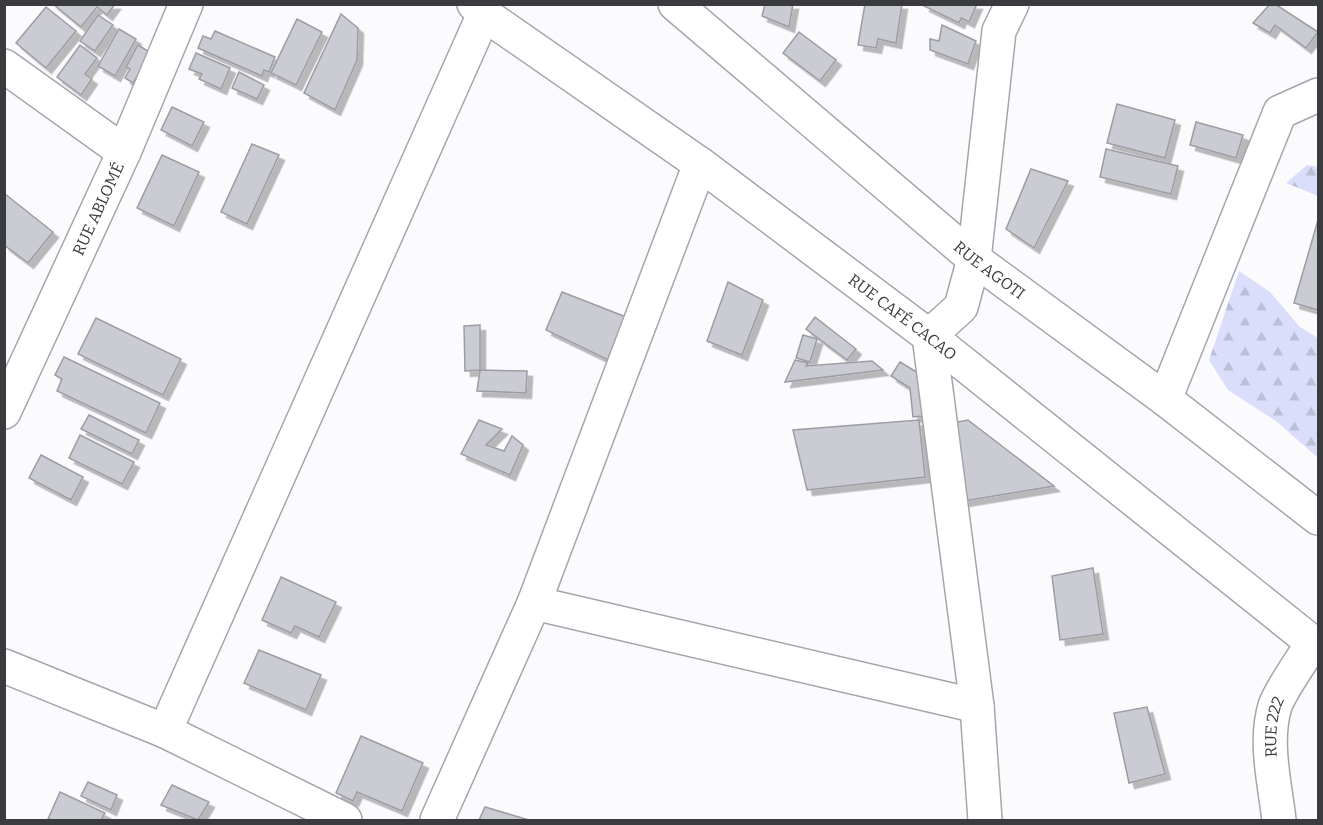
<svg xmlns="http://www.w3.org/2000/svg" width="1323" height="825" font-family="Bitter,serif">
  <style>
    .forest { fill: url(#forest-firs) }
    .building { fill: #cbccd3; stroke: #9c9da4; stroke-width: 1.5; filter: url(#shadow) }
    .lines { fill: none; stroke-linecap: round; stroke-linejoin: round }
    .minor-casing { stroke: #a5a6ad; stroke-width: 36 }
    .minor { stroke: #fff; stroke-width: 33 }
    .labels { text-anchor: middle; stroke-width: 4.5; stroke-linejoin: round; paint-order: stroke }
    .street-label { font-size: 16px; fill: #3a3b3e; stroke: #fff }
  </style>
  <defs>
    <pattern id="forest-firs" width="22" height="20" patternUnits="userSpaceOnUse" patternTransform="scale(1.5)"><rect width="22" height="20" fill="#dadefb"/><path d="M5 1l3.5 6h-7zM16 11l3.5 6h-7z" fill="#bcbfd8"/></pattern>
    <filter id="shadow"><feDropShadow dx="5.5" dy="5.5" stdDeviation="0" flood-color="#0004"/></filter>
  </defs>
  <rect width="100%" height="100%" fill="#fbfbfe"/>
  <g class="forest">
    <path d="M1307,165L1318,167V196L1286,183Z"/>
    <path d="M1239,271L1270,292L1300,327L1318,338V458L1276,421L1228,390L1209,360Z"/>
  </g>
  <g class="building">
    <path d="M115,4L107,15L97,7L81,27L53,4Z"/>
    <path d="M765,4H793L789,27L762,16Z"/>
    <path d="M865,4H902L896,43L878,39L876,48L858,45Z"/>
    <path d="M925,4H977L969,22L961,18L959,23L924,6Z"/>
    <path d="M1270,4H1275L1318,32L1306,48L1275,25L1270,33L1253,23Z"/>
    <path d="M46,7L76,31L46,68L16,43Z"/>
    <path d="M341,14L358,28L357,60L335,110L304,93Z"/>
    <path d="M98,15L113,25L95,51L80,41Z"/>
    <path d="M297,19L322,32L296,85L271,73Z"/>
    <path d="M942,25L976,41L968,64L930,50V39L939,41Z"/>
    <path d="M119,29L136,39L115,76L98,66Z"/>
    <path d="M215,31L275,57L269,72L264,70L262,76L198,48L203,36L211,39Z"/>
    <path d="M799,32L836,60L820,81L783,53Z"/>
    <path d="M80,45L97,58L85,74L92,79L81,95L57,77Z"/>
    <path d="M138,45L151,53L133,83L125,78L130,69L126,67Z"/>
    <path d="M196,53L230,68L221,89L199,79L202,74L189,69Z"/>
    <path d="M239,72L264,85L257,99L232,88Z"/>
    <path d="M1117,104L1175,120L1165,158L1107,143Z"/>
    <path d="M172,107L204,122L192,146L161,130Z"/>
    <path d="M1196,122L1243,135L1236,158L1190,145Z"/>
    <path d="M252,144L279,155L247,224L221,212Z"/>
    <path d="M1106,149L1178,166L1171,194L1100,177Z"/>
    <path d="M162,155L199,172L174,226L137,208Z"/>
    <path d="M1031,169L1068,181L1034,248L1006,229Z"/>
    <path d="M5,194L53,232L28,263L4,245Z"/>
    <path d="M1318,220V310L1294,303Z"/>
    <path d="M728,282L763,300L742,355L707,341Z"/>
    <path d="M562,292L644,324L623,367L546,330Z"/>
    <path d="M815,317L856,349L847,360L806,329Z"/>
    <path d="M96,318L181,359L163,395L78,354Z"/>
    <path d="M480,325V370L465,371L464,326Z"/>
    <path d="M803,335L817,339L810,362L796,358Z"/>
    <path d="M64,357L160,403L146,433L57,391L62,379L55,375Z"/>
    <path d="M795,360L808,363L806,366L872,361L883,370L785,382Z"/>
    <path d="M900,362L920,374L923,416L913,417L910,388L891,376Z"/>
    <path d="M480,370L527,371L526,393L477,391Z"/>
    <path d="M89,415L139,440L132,454L81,429Z"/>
    <path d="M479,420L502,429L486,445L504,451L512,436L523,445L510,475L461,454Z"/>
    <path d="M919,420L925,477L807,490L793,430Z"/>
    <path d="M968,420L1054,486L964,501L957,422Z"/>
    <path d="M80,435L134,462L122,484L69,458Z"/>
    <path d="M41,455L83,477L71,500L29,478Z"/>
    <path d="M1093,568L1103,634L1060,640L1052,576Z"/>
    <path d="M281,577L336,602L319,637L295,626L291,633L262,620Z"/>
    <path d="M259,650L321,675L306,710L244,683Z"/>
    <path d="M1147,707L1165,774L1129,783L1114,713Z"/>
    <path d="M361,736L423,763L402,811L357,792L353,801L336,793Z"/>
    <path d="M88,782L117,795L111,810L81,796Z"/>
    <path d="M172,785L209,802L198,820L161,805Z"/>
    <path d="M60,792L105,813L101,820H52L48,819Z"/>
    <path d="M485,807L529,820H479Z"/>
  </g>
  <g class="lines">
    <defs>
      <g id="minor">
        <path id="s1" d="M474,4L484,14L700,164L929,336L1318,647"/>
        <path id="s2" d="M675,4L974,259L1165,399L1318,518"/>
        <path d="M4,66L124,152"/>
        <path d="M929,336L977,706L985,820"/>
        <path d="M929,336L961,307L974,259L999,31L1012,4"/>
        <path d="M1165,399L1280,112L1318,95"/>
        <path id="s3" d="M4,412L124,152L186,4"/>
        <path d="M534,603L977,706"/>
        <path d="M4,666L165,731L345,820"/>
        <path d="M165,731L484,14"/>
        <path d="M437,820L534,603L700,164"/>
        <path id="s4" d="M1279,820C1275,784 1264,742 1275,706C1281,689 1303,659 1313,642"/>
      </g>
    </defs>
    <use href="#minor" class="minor-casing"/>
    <use href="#minor" class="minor"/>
  </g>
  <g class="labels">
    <g class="street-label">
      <text dy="6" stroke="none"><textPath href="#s3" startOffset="224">RUE ABLOMÉ</textPath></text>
      <text dy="6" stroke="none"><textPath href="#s2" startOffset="412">RUE AGOTI</textPath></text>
      <text dy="6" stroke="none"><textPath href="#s1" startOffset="531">RUE CAFÉ CACAO</textPath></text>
      <text dy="6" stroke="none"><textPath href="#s4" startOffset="94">RUE 222</textPath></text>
    </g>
  </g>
  <rect width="1323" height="825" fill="none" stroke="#3a3b3e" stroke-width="12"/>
</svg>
